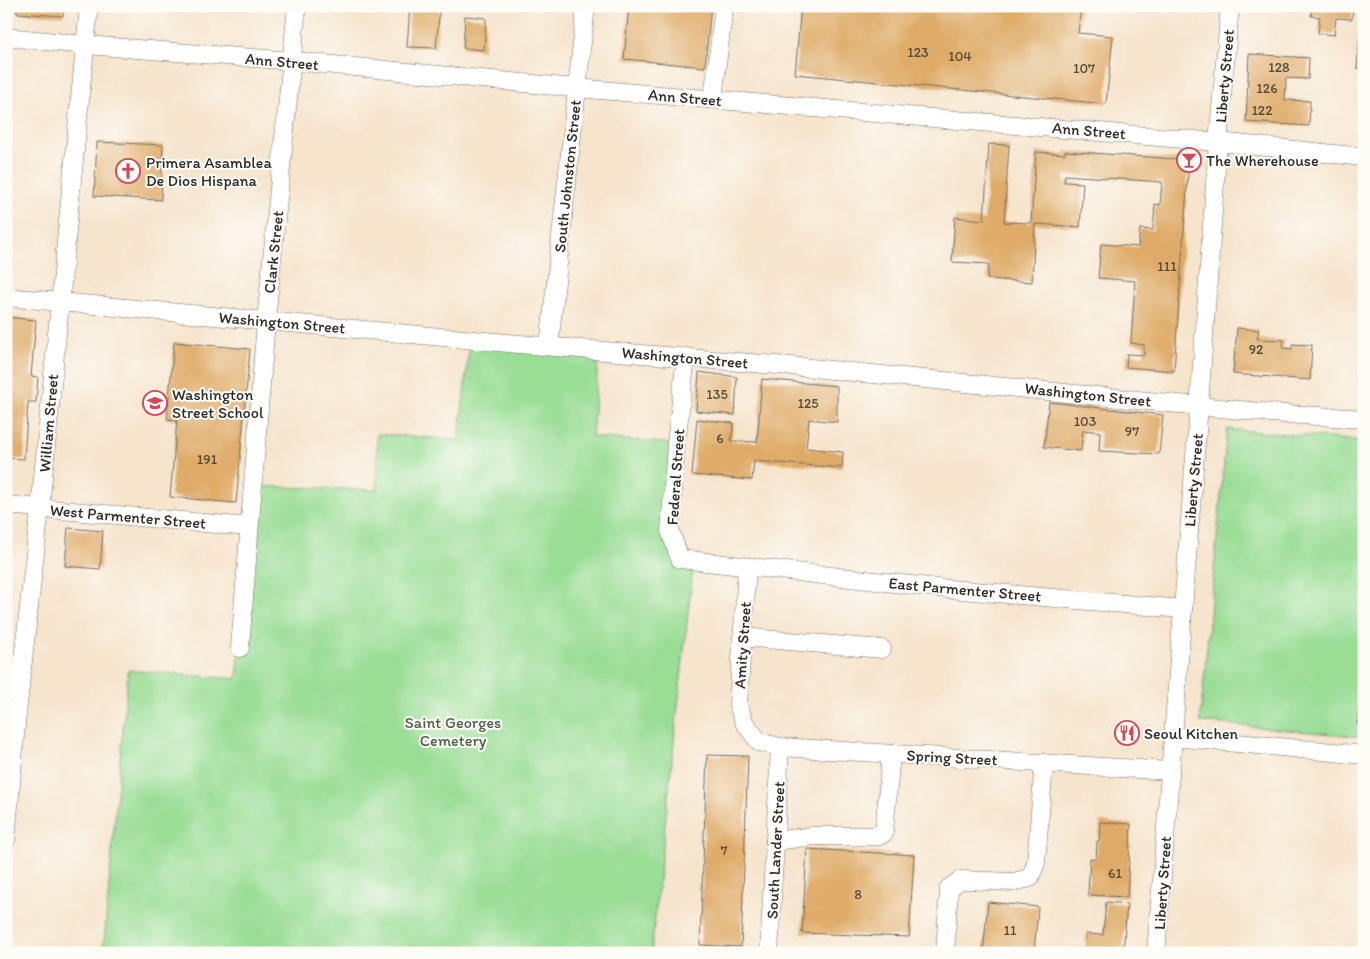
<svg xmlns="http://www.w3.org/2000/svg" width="1370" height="959" font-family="Itim,sans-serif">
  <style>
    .green { fill: #9add95; stroke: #628460 }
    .building { fill: #dfab67 }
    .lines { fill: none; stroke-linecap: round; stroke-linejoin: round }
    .minor-casing { stroke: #726c63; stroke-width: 19 }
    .minor { stroke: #fff; stroke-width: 18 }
    .labels { text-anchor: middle; stroke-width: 4; stroke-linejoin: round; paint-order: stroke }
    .number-label { font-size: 14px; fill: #584b3a }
    .street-label { font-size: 16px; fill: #2b2b2b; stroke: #fdfcf7 }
    .poi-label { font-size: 16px; fill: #2b2b2b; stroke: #fdfcf7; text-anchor: start }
    .park-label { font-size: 16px; fill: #4c604b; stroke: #fdfcf7 }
  </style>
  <rect width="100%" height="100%" fill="#fdfcf7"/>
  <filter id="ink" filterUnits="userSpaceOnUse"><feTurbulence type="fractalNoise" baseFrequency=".02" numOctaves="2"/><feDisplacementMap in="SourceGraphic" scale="10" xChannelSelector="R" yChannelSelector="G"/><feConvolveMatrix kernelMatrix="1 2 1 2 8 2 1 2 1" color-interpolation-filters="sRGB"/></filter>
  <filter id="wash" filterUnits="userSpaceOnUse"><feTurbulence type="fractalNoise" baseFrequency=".0096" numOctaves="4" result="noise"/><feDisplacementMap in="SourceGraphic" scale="20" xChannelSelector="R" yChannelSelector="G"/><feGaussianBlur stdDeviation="1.12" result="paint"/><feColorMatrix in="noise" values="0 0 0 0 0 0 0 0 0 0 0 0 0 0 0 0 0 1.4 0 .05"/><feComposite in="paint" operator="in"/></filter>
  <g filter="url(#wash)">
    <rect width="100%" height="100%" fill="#f6e4cc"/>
    <g class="green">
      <path d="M470,339L599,350L592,437L676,444L670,531L694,558L651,953H103L128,670L237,679L253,486L377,490V434L459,440Z"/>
      <path d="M1227,429L1364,441V737L1200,722Z"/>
    </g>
    <g id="blocks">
      <g class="building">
        <path d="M17,6H64L63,16L17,13Z"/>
        <path d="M410,6H440L436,48L407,47Z"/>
        <path d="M629,6H711L705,67L624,59Z"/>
        <path d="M801,6H1081L1078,33L1113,36L1106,104L795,74Z"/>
        <path d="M1312,6H1353L1352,19L1336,18L1334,35L1318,33L1320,17L1311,16Z"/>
        <path d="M1362,7H1364V69L1357,68Z"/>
        <path d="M465,16L486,18L484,50L463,48Z"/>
        <path d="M1249,54L1309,58L1308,79L1286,78L1285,100L1310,101L1309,126L1246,122Z"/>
        <path d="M97,142L163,145L161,200L94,196Z"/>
        <path d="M989,144L1009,145L1004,222L1031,223L1036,152L1065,154V151L1189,160L1174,371L1126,367L1127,354L1144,355V345L1131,343L1135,281L1098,278L1101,244L1138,247L1140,229L1153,230L1155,204L1160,205L1162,182L1065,175L1064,182L1083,183L1080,227L1035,224L1032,282L987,279L989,264L952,262L955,217L984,220Z"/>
        <path d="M6,317L36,320L31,376L38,377L36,402H28L24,459L6,458Z"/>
        <path d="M1237,328L1259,330L1257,339L1284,340L1283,348L1292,349V344L1312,345L1310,380L1233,374Z"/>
        <path d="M174,342L250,349L236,503L170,497L177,420L167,419Z"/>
        <path d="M699,372L737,377L735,415L696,411Z"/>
        <path d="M762,379L837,386V422L809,419L806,448L843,452L842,468L754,461L752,480L692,475L697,419L734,423L731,441L757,442Z"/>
        <path d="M1049,402L1163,415L1159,454L1099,451L1100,432L1083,430L1081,451L1044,447Z"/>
        <path d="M68,528L103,531L100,569L65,566Z"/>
        <path d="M1360,697H1364V725L1357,724Z"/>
        <path d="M707,755L748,756L741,947L700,945Z"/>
        <path d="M1100,822L1131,824L1127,897L1088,895L1090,858L1096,859L1097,841H1099Z"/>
        <path d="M807,849L914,855L909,937L802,933Z"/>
        <path d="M988,902L1038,907L1034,953H983Z"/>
        <path d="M1106,902L1127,904L1123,953H1085L1086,934L1103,935Z"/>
      </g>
    </g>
  </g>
  <g filter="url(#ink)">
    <use href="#blocks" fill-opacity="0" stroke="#726c63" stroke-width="1"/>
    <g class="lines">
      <defs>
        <g id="minor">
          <path d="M6,37L86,45L292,61L576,88L1218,142L1364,157"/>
          <path d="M713,99L724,6"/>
          <path d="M6,297L519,344L801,367L1271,413L1364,419"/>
          <path d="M549,346L586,6"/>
          <path d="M686,357L676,444L670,531L680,559L938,588L1183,609"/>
          <path d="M6,505L249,527"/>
          <path d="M747,567L738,705L744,722L759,742L780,747L1170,771"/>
          <path d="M742,637L882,649"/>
          <path d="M240,648L266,321L297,6"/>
          <path d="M1173,737L1364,755"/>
          <path d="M6,840L17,714L40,508L89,6"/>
          <path d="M775,841L813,836H879L884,833L891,754"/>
          <path d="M769,953L780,747"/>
          <path d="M945,953L949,888L961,880L1013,882L1030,878L1036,863L1044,763"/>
          <path d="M1156,953L1199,405L1218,142L1230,6"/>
        </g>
      </defs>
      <use href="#minor" class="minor-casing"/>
      <use href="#minor" class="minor"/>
    </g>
  </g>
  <defs>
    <symbol id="bar-ring" viewBox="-11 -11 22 22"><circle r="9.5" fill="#fdfcf7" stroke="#d1495b" stroke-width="1.5"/><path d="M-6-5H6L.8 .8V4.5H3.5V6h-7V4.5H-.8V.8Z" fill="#d1495b"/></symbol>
    <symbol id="church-ring" viewBox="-11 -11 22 22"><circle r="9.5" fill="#fdfcf7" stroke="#d1495b" stroke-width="1.5"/><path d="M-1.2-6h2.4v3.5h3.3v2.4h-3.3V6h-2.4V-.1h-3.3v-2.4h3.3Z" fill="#d1495b"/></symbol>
    <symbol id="school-ring" viewBox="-11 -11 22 22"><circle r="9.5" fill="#fdfcf7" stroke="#d1495b" stroke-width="1.5"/><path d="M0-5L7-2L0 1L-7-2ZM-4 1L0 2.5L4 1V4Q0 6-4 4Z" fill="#d1495b"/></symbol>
    <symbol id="restaurant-ring" viewBox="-11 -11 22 22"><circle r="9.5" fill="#fdfcf7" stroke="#d1495b" stroke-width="1.5"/><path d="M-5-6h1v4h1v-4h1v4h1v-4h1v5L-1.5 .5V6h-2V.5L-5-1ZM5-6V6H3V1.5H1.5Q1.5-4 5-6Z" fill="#d1495b"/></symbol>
  </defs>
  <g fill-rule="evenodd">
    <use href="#bar-ring" x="1175" y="146" width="28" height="28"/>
    <use href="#church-ring" x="114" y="157" width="28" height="28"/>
    <use href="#school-ring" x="141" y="389" width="28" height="28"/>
    <use href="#restaurant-ring" x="1113" y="719" width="28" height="28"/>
  </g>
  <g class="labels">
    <g class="number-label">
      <text x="918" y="57">123</text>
      <text x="960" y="61">104</text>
      <text x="1279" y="72">128</text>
      <text x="1084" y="73">107</text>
      <text x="1267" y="93">126</text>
      <text x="1262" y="115">122</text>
      <text x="1167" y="271">111</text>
      <text x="1256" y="354">92</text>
      <text x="717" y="399">135</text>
      <text x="808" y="408">125</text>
      <text x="1085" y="426">103</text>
      <text x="1132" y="436">97</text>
      <text x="720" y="443">6</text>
      <text x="207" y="464">191</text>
      <text x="724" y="855">7</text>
      <text x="1115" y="878">61</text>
      <text x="858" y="899">8</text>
      <text x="1010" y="935">11</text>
    </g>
    <g class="street-label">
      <text transform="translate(282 61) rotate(5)" y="6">Ann Street</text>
      <text transform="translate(1224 76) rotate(-85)" y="6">Liberty Street</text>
      <text transform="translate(685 97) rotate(5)" y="6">Ann Street</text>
      <text transform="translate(1089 130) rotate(5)" y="6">Ann Street</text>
      <text transform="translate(567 176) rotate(-84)" y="6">South Johnston Street</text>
      <text transform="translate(273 252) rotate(-84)" y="6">Clark Street</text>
      <text transform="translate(282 322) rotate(5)" y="6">Washington Street</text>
      <text transform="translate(685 357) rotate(5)" y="6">Washington Street</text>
      <text transform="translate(1088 394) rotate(6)" y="6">Washington Street</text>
      <text transform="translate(48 423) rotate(-85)" y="6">William Street</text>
      <text transform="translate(675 477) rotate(-86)" y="6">Federal Street</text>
      <text transform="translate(1193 480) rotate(-85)" y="6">Liberty Street</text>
      <text transform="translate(128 516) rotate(5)" y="6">West Parmenter Street</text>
      <text transform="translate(965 589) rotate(5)" y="6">East Parmenter Street</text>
      <text transform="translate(742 645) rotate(-86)" y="6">Amity Street</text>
      <text transform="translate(952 757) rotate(3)" y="6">Spring Street</text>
      <text transform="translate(775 850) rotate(-87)" y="6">South Lander Street</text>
      <text transform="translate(1162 883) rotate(-86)" y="6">Liberty Street</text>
    </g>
    <g class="poi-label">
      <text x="1206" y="166">The Wherehouse</text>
      <text x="146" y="168">Primera Asamblea<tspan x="146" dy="18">De Dios Hispana</tspan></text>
      <text x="172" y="400">Washington<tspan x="172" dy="18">Street School</tspan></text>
      <text x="1144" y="739">Seoul Kitchen</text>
    </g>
    <g class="park-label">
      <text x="453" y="728">Saint Georges<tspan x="453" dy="18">Cemetery</tspan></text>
    </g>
  </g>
  <rect width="1370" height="959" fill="none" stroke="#fdfcf7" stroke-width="25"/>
</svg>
